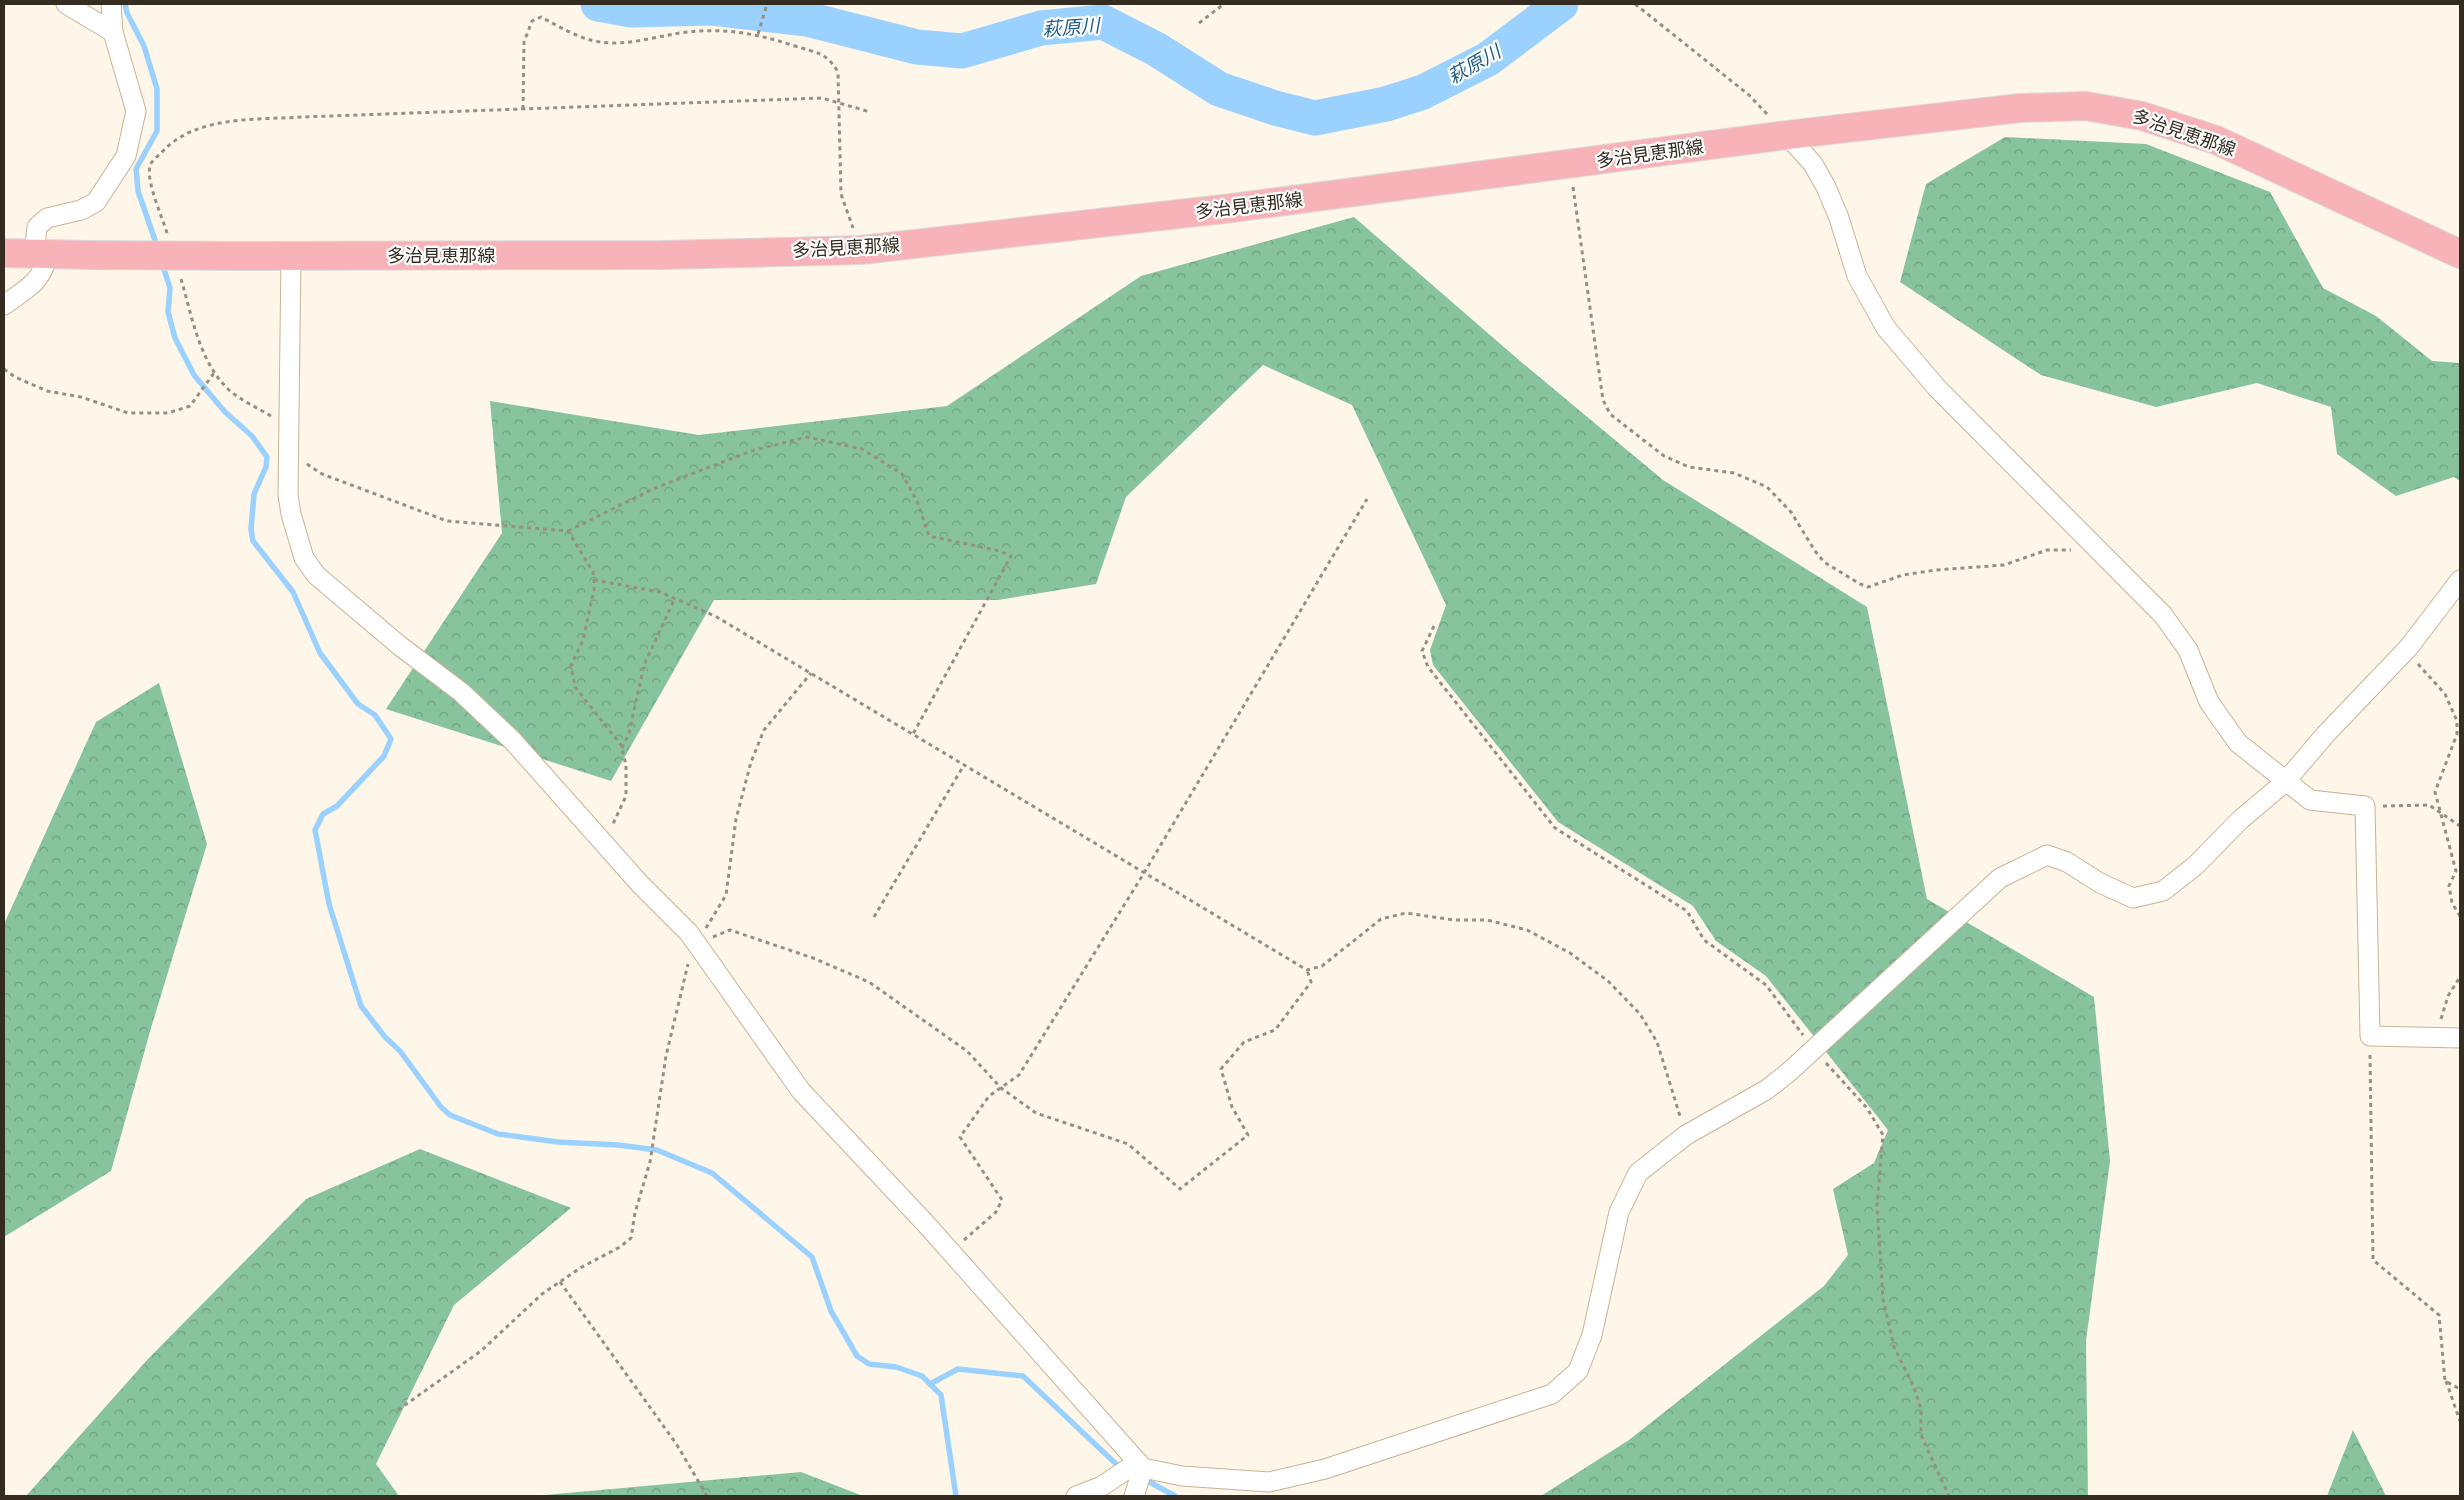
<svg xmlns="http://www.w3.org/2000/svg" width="2464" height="1500" font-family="'Noto Sans','Noto Sans JP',sans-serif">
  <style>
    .forest { fill: url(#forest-crowns) }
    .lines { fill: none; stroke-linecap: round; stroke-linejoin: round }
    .stream { stroke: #9bd1fe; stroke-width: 5.5 }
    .river { stroke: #9bd1fe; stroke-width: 35 }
    .minor-casing { stroke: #c7b395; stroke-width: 21 }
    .primary-casing { stroke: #dad9d7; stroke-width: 30 }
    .path { stroke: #988f83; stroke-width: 3; stroke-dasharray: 4 4; stroke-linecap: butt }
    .minor { stroke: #fff; stroke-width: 19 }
    .primary { stroke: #f8b3b9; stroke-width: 28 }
    .primary-bridge-casing { stroke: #dad9d7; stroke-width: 30; stroke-linecap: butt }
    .primary-bridge { stroke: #f8b3b9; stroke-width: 28 }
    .labels { text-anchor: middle; stroke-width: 4.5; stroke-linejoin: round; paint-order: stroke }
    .street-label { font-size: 18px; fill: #342c20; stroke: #fff }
    .water-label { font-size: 19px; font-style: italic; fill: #1f5a84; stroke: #fff }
  </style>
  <defs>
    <pattern id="forest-crowns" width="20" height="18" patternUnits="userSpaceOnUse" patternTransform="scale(1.25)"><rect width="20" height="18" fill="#87c49d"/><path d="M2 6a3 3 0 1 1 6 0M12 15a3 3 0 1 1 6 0" fill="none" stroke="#6f9f80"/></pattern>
  </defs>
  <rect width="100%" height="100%" fill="#fff6ea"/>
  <g class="forest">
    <path d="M2005,137L2146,144L2270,192L2323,288L2376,316L2432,361L2460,363V481L2454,477L2396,496L2337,454L2331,407L2257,383L2156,407L2041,375L1900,282L1926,184Z"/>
    <path d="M1354,217L1520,361L1663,480L1867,607L1927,899L2094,997L2110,1161L2086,1341L2088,1496H1541L1629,1440L1824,1286L1848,1255L1833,1189L1874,1163L1888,1130L1766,976L1716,941L1693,906L1558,822L1433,665L1430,650L1446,605L1352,405L1263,365L1126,497L1096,584L998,600H714L611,781L386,709L502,533L490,401L699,435L947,406L1141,276Z"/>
    <path d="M159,683L207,844L151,1028L111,1171L4,1237V924L96,722Z"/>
    <path d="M420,1149L571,1208L454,1305L376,1464L399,1496H26L148,1359L306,1199Z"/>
    <path d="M2353,1430L2386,1496H2327Z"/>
    <path d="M801,1472L863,1496H534Z"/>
  </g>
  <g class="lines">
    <g class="stream">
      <path d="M125,4L127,13L144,46L157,89V131L136,169L138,191L158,249"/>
      <path d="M162,263L170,288L168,312L175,338L194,375L225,412L252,436L267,457L266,467L254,494L251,529L253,541L293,592L320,653L358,704L375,715L391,739L384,756L337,806L323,814L315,830L329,904L361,1006L385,1037L400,1051L441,1107L450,1115L498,1134L558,1142L618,1145L657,1150L712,1173L812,1257L831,1311L857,1356L869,1364L896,1367L922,1376L941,1395L956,1496"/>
      <path d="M930,1384L958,1369L1023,1376L1115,1463L1123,1468"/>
      <path d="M1142,1478L1175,1496"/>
    </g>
    <path class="river" d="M598,4L631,10L712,8L807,19L917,47L962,51L1041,28L1103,22L1156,49L1219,89L1275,108L1315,118L1386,104L1423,92L1488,59L1561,4"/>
    <defs>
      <g id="minor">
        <path d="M66,4L113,32"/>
        <path d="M1787,135L1813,164L1826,187L1839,218L1857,276L1886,328L1937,388L2163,615L2188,650L2209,702L2238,743L2310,800L2365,806L2370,1036L2460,1038"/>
        <path d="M34,254L37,227L47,218L81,210L96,202L126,156L136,111L113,32L111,4"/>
        <path d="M291,255L288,495L291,514L304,558L316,575L400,646L461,692L512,740L640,884L689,933L801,1091L926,1224L1143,1468L1182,1476L1269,1482L1325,1469L1552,1394L1578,1371L1592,1335L1619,1212L1638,1173L1686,1135L1766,1090L1789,1072L2000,878L2047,855L2067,862L2100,883L2133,898L2163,891L2195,866L2240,820L2285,782L2325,735L2409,647L2460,580"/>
        <path d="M4,305C27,288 41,284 48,254"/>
        <path d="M1076,1496L1102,1486L1138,1462"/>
        <path d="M1134,1496L1143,1468"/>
      </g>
      <g id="primary">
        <path d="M4,253L89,255"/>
        <path d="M241,256L663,255L861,250L1232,208L1787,135L2020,108L2086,106L2142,116L2216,140L2460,254"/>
      </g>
    </defs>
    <use href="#minor" class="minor-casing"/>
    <use href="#primary" class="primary-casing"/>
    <g class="path">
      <path d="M1635,4L1749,95L1767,114"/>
      <path d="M1199,23L1224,4"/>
      <path d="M758,34L767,4"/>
      <path d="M523,109L524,42L532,21L541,17C560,27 579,39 600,42C626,46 654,37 680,33C722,27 755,33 795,46C817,53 826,52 838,72L841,194L853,228"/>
      <path d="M1573,187L1603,400L1610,414L1664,456L1689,467L1734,473L1767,487L1791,512L1815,551L1824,562L1860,584L1868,587L1903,575L1936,570L2004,565L2047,550H2071"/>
      <path d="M167,233C162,216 146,182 150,166C151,161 158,156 162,152C196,115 257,120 303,117L822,98L870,112"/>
      <path d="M181,279C192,316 199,361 228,389C240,400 256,407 271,416"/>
      <path d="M4,369L15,377L47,391L81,397L128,413H168L190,406L214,373"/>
      <path d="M307,464L322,474L447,521L568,531L593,572L594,580V590L583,640L571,666L575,687L621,745L626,765V796L612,826"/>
      <path d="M568,531L655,488L751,451L807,437L862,449L902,474L917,501L929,536L1000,551L1011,556L913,734"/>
      <path d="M594,580L660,592L715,616L1307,970L1322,966L1381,919L1406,913L1454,920H1487L1527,930L1570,953L1608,981L1640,1014L1657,1042L1680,1116"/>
      <path d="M1434,626L1422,651L1428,667L1555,828L1687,911L1704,940L1766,985L1803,1035"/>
      <path d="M2418,664L2445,694L2457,721V734L2435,792L2456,871L2449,886L2452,903L2460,916"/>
      <path d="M622,748L629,733L644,665L675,598"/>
      <path d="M2383,806L2429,805L2460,826"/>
      <path d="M874,917L964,765"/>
      <path d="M706,928L726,895L736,819L751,762L764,730L811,673"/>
      <path d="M713,937L730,930L813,958L869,982L967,1051L1001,1088L1036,1113L1128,1144L1180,1189L1248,1135L1232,1107L1221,1069L1244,1042L1275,1030L1311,982L1307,970"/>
      <path d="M2441,1019L2448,996L2460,977"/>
      <path d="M2370,1055L2373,1260L2439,1315L2445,1381L2460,1389"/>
      <path d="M1826,1063L1867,1108L1883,1135L1877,1205L1883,1299L1894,1347L1913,1385L1921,1409V1435L1949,1496"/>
      <path d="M964,1240L996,1212L1002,1200L960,1137L989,1096L1019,1075L1144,873L1367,499"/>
      <path d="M560,1282L677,1445L707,1496"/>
      <path d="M2446,1381L2460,1421"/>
      <path d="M398,1410L481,1351L542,1294L580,1268L620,1247L631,1238L635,1213L650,1162L666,1056L688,964"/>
    </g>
    <use href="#minor" class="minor"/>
    <use href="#primary" class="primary"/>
    <defs>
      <path id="primary-bridge" d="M89,255L241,256"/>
    </defs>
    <use href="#primary-bridge" class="primary-bridge-casing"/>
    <use href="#primary-bridge" class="primary-bridge"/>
  </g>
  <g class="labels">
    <g class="street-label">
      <text transform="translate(2184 133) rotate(19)" y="6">多治見恵那線</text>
      <text transform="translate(1650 154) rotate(-8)" y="6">多治見恵那線</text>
      <text transform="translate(1249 206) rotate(-7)" y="6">多治見恵那線</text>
      <text transform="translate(846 248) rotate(-3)" y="6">多治見恵那線</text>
      <text x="441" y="262">多治見恵那線</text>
    </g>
    <g class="water-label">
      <text transform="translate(1071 27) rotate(-4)" y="7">萩原川</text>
      <text transform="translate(1474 64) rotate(-30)" y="7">萩原川</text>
    </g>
  </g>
  <rect width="2464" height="1500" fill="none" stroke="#342c20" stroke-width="10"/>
</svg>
